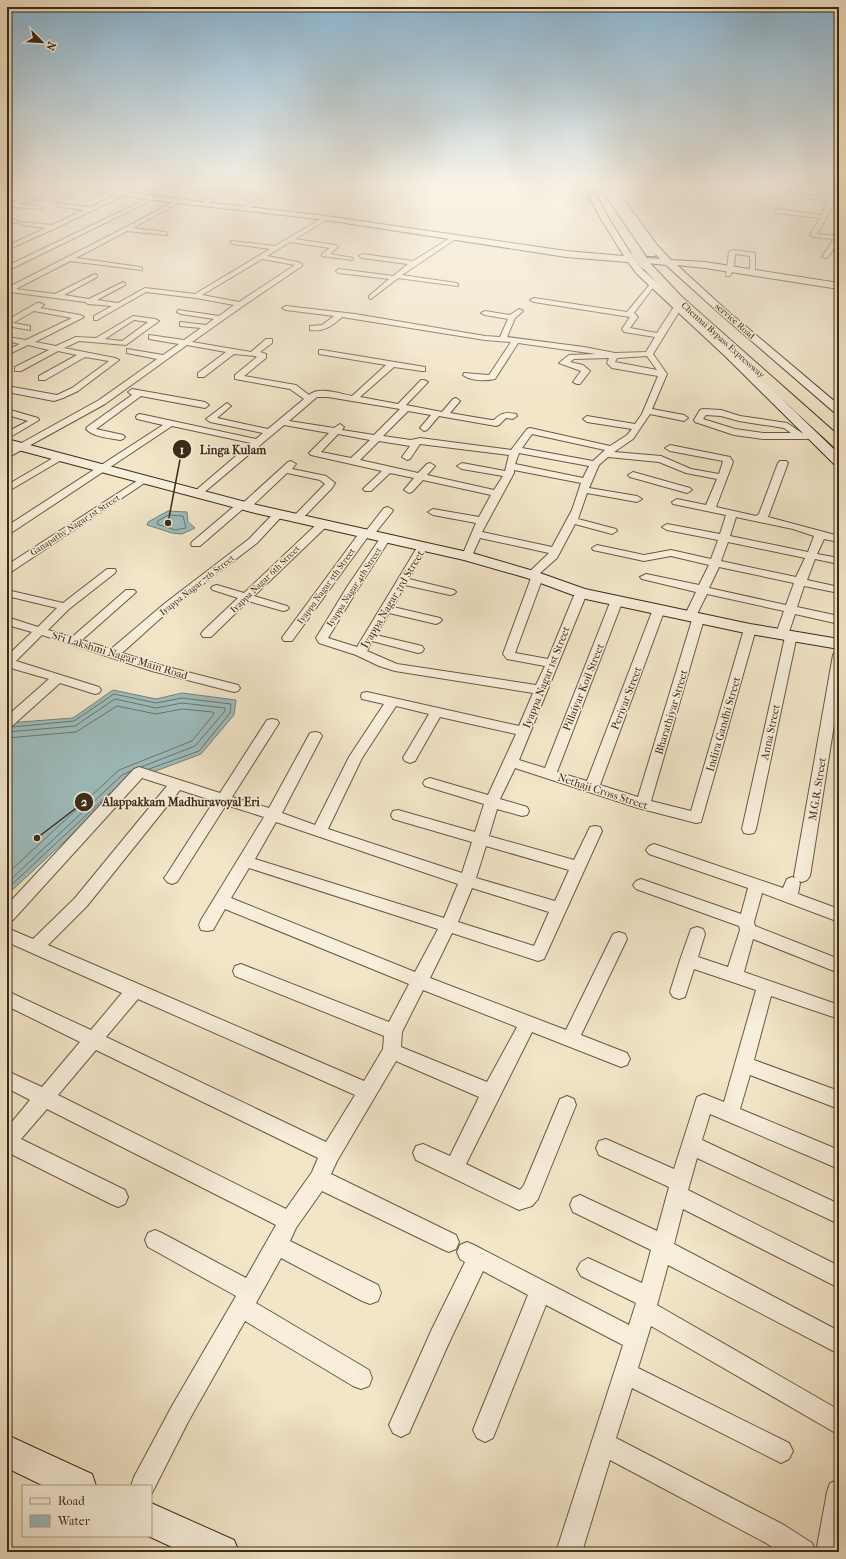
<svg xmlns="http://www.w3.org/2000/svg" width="846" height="1559" font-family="'IM FELL French Canon',serif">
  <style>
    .green { fill: #bfc393; stroke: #7c7754 }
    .water { fill: #9dbdbe; stroke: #75837a }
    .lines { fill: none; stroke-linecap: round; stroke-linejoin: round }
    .shore { stroke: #6c746a; stroke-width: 1 }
    .street-casing { stroke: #685a42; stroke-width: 2 }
    .secondary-casing { stroke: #3a2b15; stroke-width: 2 }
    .highway-casing { stroke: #3a2b15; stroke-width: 2 }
    .street { fill: #f7eedb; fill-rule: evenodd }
    .secondary { fill: #f7eedb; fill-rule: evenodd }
    .highway { fill: #f2e5c8; fill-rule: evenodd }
    .highway-bridge-casing { stroke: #3a2b15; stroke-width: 10; stroke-linecap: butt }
    .highway-bridge { stroke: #f2e5c8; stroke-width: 10 }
    .labels { text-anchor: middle; stroke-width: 3; stroke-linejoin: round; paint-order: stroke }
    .far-street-label { font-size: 9px; fill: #3a2b15; stroke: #f7eedb }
    .street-label { font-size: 11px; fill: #3a2b15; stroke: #f7eedb }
    .leader { fill: none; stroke: #3a2b15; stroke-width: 1.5 }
    .callout-dot { fill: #3a2b15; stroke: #f7eedb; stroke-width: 1.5 }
    .mark-label { font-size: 12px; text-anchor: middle; font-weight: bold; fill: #fff }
    .callout-label { font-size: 12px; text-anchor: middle; font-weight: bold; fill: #3a2b15; stroke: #f7eedb; stroke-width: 3; stroke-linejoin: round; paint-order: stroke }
  </style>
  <rect width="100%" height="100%" fill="#f2e5c8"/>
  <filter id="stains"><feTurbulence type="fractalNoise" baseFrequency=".005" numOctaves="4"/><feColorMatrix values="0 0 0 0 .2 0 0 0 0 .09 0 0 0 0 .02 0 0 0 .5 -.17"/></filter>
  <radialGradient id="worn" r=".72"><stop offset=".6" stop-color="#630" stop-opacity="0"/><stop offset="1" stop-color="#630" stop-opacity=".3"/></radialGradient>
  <path class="green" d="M62,187L85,191L59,203L32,200Z"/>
  <g class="water">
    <path d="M168,511L187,512L188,522L195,528L182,534L172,533L147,525L148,522Z"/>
    <path d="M113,690L156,699L182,693L236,700L234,715L201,754L129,781L7,895V723L73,718Z"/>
  </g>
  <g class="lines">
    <g class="shore">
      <path d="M169,515L183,516L186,528L175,530L157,524L158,521Z"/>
      <path d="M12,727L74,721L114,694L156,703L182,698L231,704L230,713L199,751L149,769"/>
      <path d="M7,732L75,726L115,699L156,708L182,703L225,708V711L195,746L141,767"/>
      <path d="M7,738L76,732L117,706L156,714L182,709L213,712L214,714L192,741L119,770L7,874"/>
      <path d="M7,883L122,775L131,771"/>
      <path d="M7,889L110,793"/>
    </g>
    <defs>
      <g id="street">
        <path d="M52,186H58L18,204L41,206L44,208L43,209L12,207L7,209V205L34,193L7,191V187L40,191Z"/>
        <path d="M158,186H164L144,196L139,195Z"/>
        <path d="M202,186H208L133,228L165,232L167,233V235L127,231L76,258L140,267L142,268V270L70,261L16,289L55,294L95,274L97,275V277L64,295L89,299L123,282L125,283V285L97,300L118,303L145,288L195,294L270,249L233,244L230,242L231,241L275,246L324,217H328V219L295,239L335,245L338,247L330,254L353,258V260L322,256V254L330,248L290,242L267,256L298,262L302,264V266L243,306L192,342L251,352L266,339H272V343L260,352L266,354V358L244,376L296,385L309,395C319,386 340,394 352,396L386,365L319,354V350H322L425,367V371H422L394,367L360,397L398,404L421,380H424L428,382L406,405L442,412L453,399L456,398L460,401L450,413L491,420H494C501,413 505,412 516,414L517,416L513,419L506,418L499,425L496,426L439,416L427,430L424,431L420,428L431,415L408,411L383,436L411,440L420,438L511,450L527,429L530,428L610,446L627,435L632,429L587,422L583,419L587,416L635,424L642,414L658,376L612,368L607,363L609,358L574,359L570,362L583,365L590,371L580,384H577L573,382L581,371L559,363L569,355L596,354L518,343L495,379C486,381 470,381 463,375L464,373L489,375L511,342L485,340L342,317C332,326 324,332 310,330V326L322,325L334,316L286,310L282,308L286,306L355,314L485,336L500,337L508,319L485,315L481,313L485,311L510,315L519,309L523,311L515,318L507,337L584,347L615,353L646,352L655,337L624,332L622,329L630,317L534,302L530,300L534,298L627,312L651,283H655V285L634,313L638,317L630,328L657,333L675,305H681L682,307L653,354L667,374L652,409L684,415L688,418L684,421L650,414L633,439L614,452L661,456L691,469L719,474L723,461L670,451L665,448L670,445L730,457L733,462L716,507L756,516L759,514L778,463L780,461H786L788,463L768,517L839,536V542L824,539L817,554L839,558V564L815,559L807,580L839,587V593L804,586L797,607L839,616V624L795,614L789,632H795L797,635L756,829L754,833L749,834L744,833L742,829L785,637H778L776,634L784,611L707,594L696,616L702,617L704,619L651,801L691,811L744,629L746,626H754L756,629L701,822L696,823L638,808L515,768L500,799L527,807L529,811L527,815L522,816L497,809L489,836L574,860L590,827L595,826L600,827L602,831L544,959L538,961L452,933L430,978L566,1030L613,934L619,932L625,934L627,939L581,1035L627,1053L630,1059L627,1065L621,1067L532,1032L466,1164L520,1190L524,1185L560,1099L567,1096L574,1099L576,1105L538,1199L532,1206L519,1210L416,1160L413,1153L416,1146L423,1144L450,1156L479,1097L396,1061L337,1161L331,1174L456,1235L459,1242L456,1249L449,1252L442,1249L322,1191L296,1228L290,1241L378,1285L381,1293L378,1301L370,1304L362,1301L281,1258L256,1303L369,1370L372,1378L369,1386L361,1389L353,1386L245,1321L188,1422L151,1495V1486H131L134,1477L172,1406L236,1296L148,1247L145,1240L148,1233L155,1230L162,1233L246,1278L276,1225L47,1109L21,1139L125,1190L128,1197L125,1204L118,1207L111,1204L7,1152V1128L30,1100L7,1088V1071L42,1087L80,1042L7,1006V991L91,1030L122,993L7,942V928L33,939L75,898L167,786L142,778L13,920L7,922V905L134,769L139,767L220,793L267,720L272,719L277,720L279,723L232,797L269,808L310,733L315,732L320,733L322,736L282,813L315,825L349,757L384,704L362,699L361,696L362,693L367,692L519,726L533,693L395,671L379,666L356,655L319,643L316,638L347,587L381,537H389L390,539L359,587L328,638L357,647L418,546L423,543L428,546L409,579L454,590L456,592L454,594L450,595L405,585L393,607L440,618L442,620L440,622L436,624L389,613L376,635L422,646L424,649L422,652L418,653L372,641L367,651L397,664L536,685L545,666L507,659L503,654L531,578L526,575L549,553L480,538L471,558H463L462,556L476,523L433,515L428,512L433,509L479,517L491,495L423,480L412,492L409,493L404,490L414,478L390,473L371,491H365L363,489L365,487L382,471L311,455L309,453L329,433L284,425L201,495H195L193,493L195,491L251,443L172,426L11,533L7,534V526L163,425L137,419L136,417L137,415L140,414L256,439L263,433L210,422L206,419L227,403L231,406L217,418L268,429L304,399L290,389L235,379V375L257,357L255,356L234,354L204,377H198V373L226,352L187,345L105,404L7,458V451L99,400L157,359L127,353V349L163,355L179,344L149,339V335L184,340L201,328L180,326V322L206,325L214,319L181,314L177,312L178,310L219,316L234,305L196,298L146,292L97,320H94V316L112,306L88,304L85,302L10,292L7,293V288L138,221ZM262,259L295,265L239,302L202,295ZM647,356L657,370L615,362L617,358ZM317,397H328L400,409L374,435L342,430L344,427L340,424L334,428L289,421ZM338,434L370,440L351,458L321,452ZM532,434L605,450L593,461L522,448ZM379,441L410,446L402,457L407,460L410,459L420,444L509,455L505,471L462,463L457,466L462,469L503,476L494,490L427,475L435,466L430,463L427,464L418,473L360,460ZM519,453L589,466L583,478L515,464ZM608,457L659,462L686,473L717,479L706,505L677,499L672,502L673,504L726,515L720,534L667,524L662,527L667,530L718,540L711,559L671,550L644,555L597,545L592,548L593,550L644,561L671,556L709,565L699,585L646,574L640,577L642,579L696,592L684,617L686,619L692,620L638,797L600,785L665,609L663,607H655L653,609L587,781L557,772L623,600L621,598H613L611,600L545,768L519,760L587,593L585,591H577L575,593L548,659L515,653L543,577L539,574L557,558L575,524L612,534L617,531L616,529L578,519L587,493L637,502L642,499L637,496L589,488L599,465ZM514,470L581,483L572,510L552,547L482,532L514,473ZM736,517L793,529L814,536L808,552L730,536ZM728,542L805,558L796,577L721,561ZM719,567L794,583L786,605L709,588ZM396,706L429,714L403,758L405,761L410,763L415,761L440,717L516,734L488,795L430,778L425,780L423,783L425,786L484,804L475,832L398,810L393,811L391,815L393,819L472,842L462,873L328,829L362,758ZM180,790L214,801L167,874L164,878L167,882L172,884L177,882L226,805L264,817L201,920L199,925L201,930L207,931L213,930L225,909L409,984L389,1022L241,964L235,966L233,971L235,976L384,1036L383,1049L364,1081L48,945L87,906ZM276,822L458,884L444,918L255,859ZM486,846L569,870L555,901L476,878ZM249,868L438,929L415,972L231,898ZM472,888L549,912L534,946L458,922ZM423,990L517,1027L487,1082L401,1047L402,1032ZM138,999L355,1095L326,1142L106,1037ZM96,1050L318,1158L312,1172L286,1209L58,1095Z"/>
        <path d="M237,186H243L206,204L201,203Z"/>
        <path d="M285,186H291L246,209L241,208Z"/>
        <path d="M674,186L739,192L747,186H752L744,195L739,196L678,190L674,188Z"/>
        <path d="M796,186H802L794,194L833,198L836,200L817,234L836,236L839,234V241L827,258L822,257L834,239L813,237L810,235L820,218L777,213L774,211L777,209L821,215L829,201L788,196V194Z"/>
        <path d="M123,192L128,193L56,228L7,250V246L46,228L23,225L21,224V222L52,225L84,210L60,207L58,206V204L90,207Z"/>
        <path d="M153,196L158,197L7,271V266Z"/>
        <path d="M7,218L19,221L16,223L7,222Z"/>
        <path d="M455,235L458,237L457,238L402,275L456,283L458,284V286L398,278L371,299L369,298V296L389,279L339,273L336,271L339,269L393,276L408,264L362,258L359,256L362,254L413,261Z"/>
        <path d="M732,250L755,253V273L750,272V256L735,254L734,268L730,276H726L729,252Z"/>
        <path d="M37,303H40L44,305L40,308L80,315L84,317L35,342L56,346L76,337L96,338L133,316L155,319L159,321L126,345L79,341L64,348L115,358L119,360L78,391L63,398L54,401L7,392V386L57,395L72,388L109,361L85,357L45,380H39V376L77,355L58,351L21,371H15V367L49,350L28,345L7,355V350L20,344L7,341V337L26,340L72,318L34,311L13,323L30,326V330L7,326V320ZM134,320L148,322L122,341L105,339Z"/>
        <path d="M132,389L205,402L209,405L205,408L141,396L96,429L123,435L125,437L123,439L120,440C109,438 93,437 86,429L87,427L132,395L128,392Z"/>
        <path d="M7,409L38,418L39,420L7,439V432L28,421L7,415Z"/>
        <path d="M703,409L721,410L740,416L787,423L802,433H815L820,436L815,439H763L734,435L695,422L694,420L700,410ZM706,415L721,416L739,421L784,428L791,433H763L735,429L703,419Z"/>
        <path d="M60,454L63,455L65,457L63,459L7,492V485Z"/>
        <path d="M291,461L296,464L292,469L326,476L335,483L332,488L301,520L297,521L292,518L325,484L320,480L287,473L250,508H244L200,546H192L191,544L192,542L238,503L244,502L288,462Z"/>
        <path d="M633,472L690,488L692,490L687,493L630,477L628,475Z"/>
        <path d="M143,477L148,480L146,482L11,572L7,573V565Z"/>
        <path d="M388,507L393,510L392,512L372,537L367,538L292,641H284L282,638L284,635L360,532L366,531L384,508Z"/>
        <path d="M279,511L284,514L257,543L172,608L122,653L160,665L238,685L240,688L238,691L234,692L152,671L42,635L16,661L99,687L101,690L99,693L95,694L60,683L12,726L7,727V716L49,679L7,667V656L32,632L7,625V617L38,627L57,608L7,596V590L63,603L107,569H115L116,571L115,573L69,609L48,630L72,637L126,590H134L136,592L134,594L82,640L111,649L164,604L249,539L275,512Z"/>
        <path d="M323,521L328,524L327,526L254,596L287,606L289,608L287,610L283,611L248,601L211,637H203L201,634L203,631L238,598L213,590L211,588L213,586L217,585L244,593L319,522Z"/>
        <path d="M839,651V693L810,876L807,880L802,882L799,881L800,883L798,894L839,909V922L762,893L754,922L755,926L839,959V973L753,939L744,972L839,1005V1019L771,996L754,1060L839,1091V1109L750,1075L740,1109L839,1150V1169L710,1114L702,1140L839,1204V1224L697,1158L688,1190L839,1266V1288L683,1209L674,1244L839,1331V1354L668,1265L657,1305L839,1410V1435L651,1326L638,1368L789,1443L793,1451L789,1459L781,1463L632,1388L616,1438L784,1525L812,1543L816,1552H780L766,1543L610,1460L582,1552H556L623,1345L546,1305L493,1438L485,1442L477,1438L473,1430L528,1295L483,1271L448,1345L409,1433L401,1437L393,1433L389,1425L432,1329L465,1262L460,1259L457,1252L460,1245L467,1242L474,1245L629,1325L636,1303L581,1276L577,1269L581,1262L588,1258L642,1283L651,1250L573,1212L570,1205L573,1198L580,1195L657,1231L669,1187L599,1155L596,1148L599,1141L606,1139L674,1169L697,1097L704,1094L724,1102L756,990L694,969L685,997L679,999L673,997L670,992L680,960L691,929L697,927L703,929L705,934L698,957L728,967L740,930L739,926L636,889L633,885L636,881L641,879L741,914L748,888L649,854L646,850L649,846L654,844L783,888L787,879L792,877L795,878L794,876L833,655L835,652Z"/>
        <path d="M839,1480V1552H816L827,1492L830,1483Z"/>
      </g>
      <g id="secondary">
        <path d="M67,186H83L176,199L326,216L566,251L624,256L601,219L584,186H591L609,219L633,257L660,259L651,249L607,186H614L657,245L671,260L705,262L839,283V289L705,268L677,265L724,308L839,405V415L835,413L718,312L666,265L637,262L643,270L733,352L839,454V465L834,464L725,356L637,274L628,262L566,257L326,220L176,203L71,188Z"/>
        <path d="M7,439L257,505L472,553L537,572L585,589L750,624L839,639V649L750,634L581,598L527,578L464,560L255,513L7,447Z"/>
        <path d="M7,1435L92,1474L96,1486H44L7,1468Z"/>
        <path d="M151,1503L234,1540L239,1552H183L148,1536H151Z"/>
      </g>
      <g id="highway">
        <path d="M599,186H607L656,254L655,256H647Z"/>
        <path d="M645,261L649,262L682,297L839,436V448L834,447L674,301L641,266L640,264Z"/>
      </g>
    </defs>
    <use href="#street" class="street-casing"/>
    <use href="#secondary" class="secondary-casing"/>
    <use href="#highway" class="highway-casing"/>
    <use href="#street" class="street"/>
    <use href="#secondary" class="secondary"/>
    <use href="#highway" class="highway"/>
    <defs>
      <path id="highway-bridge" d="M636,253L645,264"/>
    </defs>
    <use href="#highway-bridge" class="highway-bridge-casing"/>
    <use href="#highway-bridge" class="highway-bridge"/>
  </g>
  <linearGradient id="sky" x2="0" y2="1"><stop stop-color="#8ab8d7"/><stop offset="0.46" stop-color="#f9f3e6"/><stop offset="1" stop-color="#f9f3e6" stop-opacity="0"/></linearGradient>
  <rect width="846" height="404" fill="url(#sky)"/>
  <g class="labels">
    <g class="far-street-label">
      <text transform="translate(735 321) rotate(41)" y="3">service Road</text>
      <text transform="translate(723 340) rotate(42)" y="3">Chennai Bypass Expressway</text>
      <text transform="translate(75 525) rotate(-33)" y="3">Ganapathy Nagar 1st Street</text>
      <text transform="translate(265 579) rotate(-44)" y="3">Iyappa Nagar 6th Street</text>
      <text transform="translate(197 585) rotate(-38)" y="3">Iyappa Nagar 7th Street</text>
      <text transform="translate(326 586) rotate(-54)" y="3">Iyappa Nagar 5th Street</text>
      <text transform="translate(354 587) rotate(-57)" y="3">Iyappa Nagar 4th Street</text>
    </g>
    <g class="street-label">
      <text transform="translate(392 599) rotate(-59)" y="4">Iyappa Nagar 3rd Street</text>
      <text transform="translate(120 655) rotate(17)" y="4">Sri Lakshmi Nagar Main Road</text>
      <text transform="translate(546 677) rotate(-68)" y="4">Iyappa Nagar 1st Street</text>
      <text transform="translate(583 687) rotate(-68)" y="4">Pillaiyar Koil Street</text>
      <text transform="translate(626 698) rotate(-69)" y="4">Periyar Street</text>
      <text transform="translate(671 712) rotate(-73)" y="4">Bharathiyar Street</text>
      <text transform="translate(723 724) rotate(-74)" y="4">Indira Gandhi Street</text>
      <text transform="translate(770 732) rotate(-78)" y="4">Anna Street</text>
      <text transform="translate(817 789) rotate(-81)" y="4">M.G.R. Street</text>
      <text transform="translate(603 791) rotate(18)" y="4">Nethaji Cross Street</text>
    </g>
  </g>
  <path class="leader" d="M168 523L182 449M37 838L84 802"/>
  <g class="callout-dot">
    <circle cx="168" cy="523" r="4"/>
    <circle cx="37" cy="838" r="4"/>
    <circle cx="182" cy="449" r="10"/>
    <circle cx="84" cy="802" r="10"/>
  </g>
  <g class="mark-label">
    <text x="182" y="454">1</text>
    <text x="84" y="806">2</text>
  </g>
  <g class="callout-label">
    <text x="233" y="454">Linga Kulam</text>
    <text x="181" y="806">Alappakkam Madhuravoyal Eri</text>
  </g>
  <rect width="846" height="1559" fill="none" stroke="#f2e5c8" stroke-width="24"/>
  <rect x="8" y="8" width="830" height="1543" fill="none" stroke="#3a2b15" stroke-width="2"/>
  <rect x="12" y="12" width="822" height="1535" fill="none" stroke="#3a2b15"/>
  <rect x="22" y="1485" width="130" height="52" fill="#f7eedb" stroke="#aba08c"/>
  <rect x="30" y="1498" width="20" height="6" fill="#f7eedb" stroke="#aba08c"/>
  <text x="58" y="1505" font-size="12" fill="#3a2b15">Road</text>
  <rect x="30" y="1515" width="20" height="12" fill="#9dbdbe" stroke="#aba08c"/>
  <text x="58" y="1525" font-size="12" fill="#3a2b15">Water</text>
  <g transform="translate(42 42) rotate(114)" stroke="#f7eedb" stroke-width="3" paint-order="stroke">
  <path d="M0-3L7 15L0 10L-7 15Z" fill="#3a2b15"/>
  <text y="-6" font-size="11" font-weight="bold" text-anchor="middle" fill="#3a2b15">N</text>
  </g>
  <rect width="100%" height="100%" filter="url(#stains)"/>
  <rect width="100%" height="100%" fill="url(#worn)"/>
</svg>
